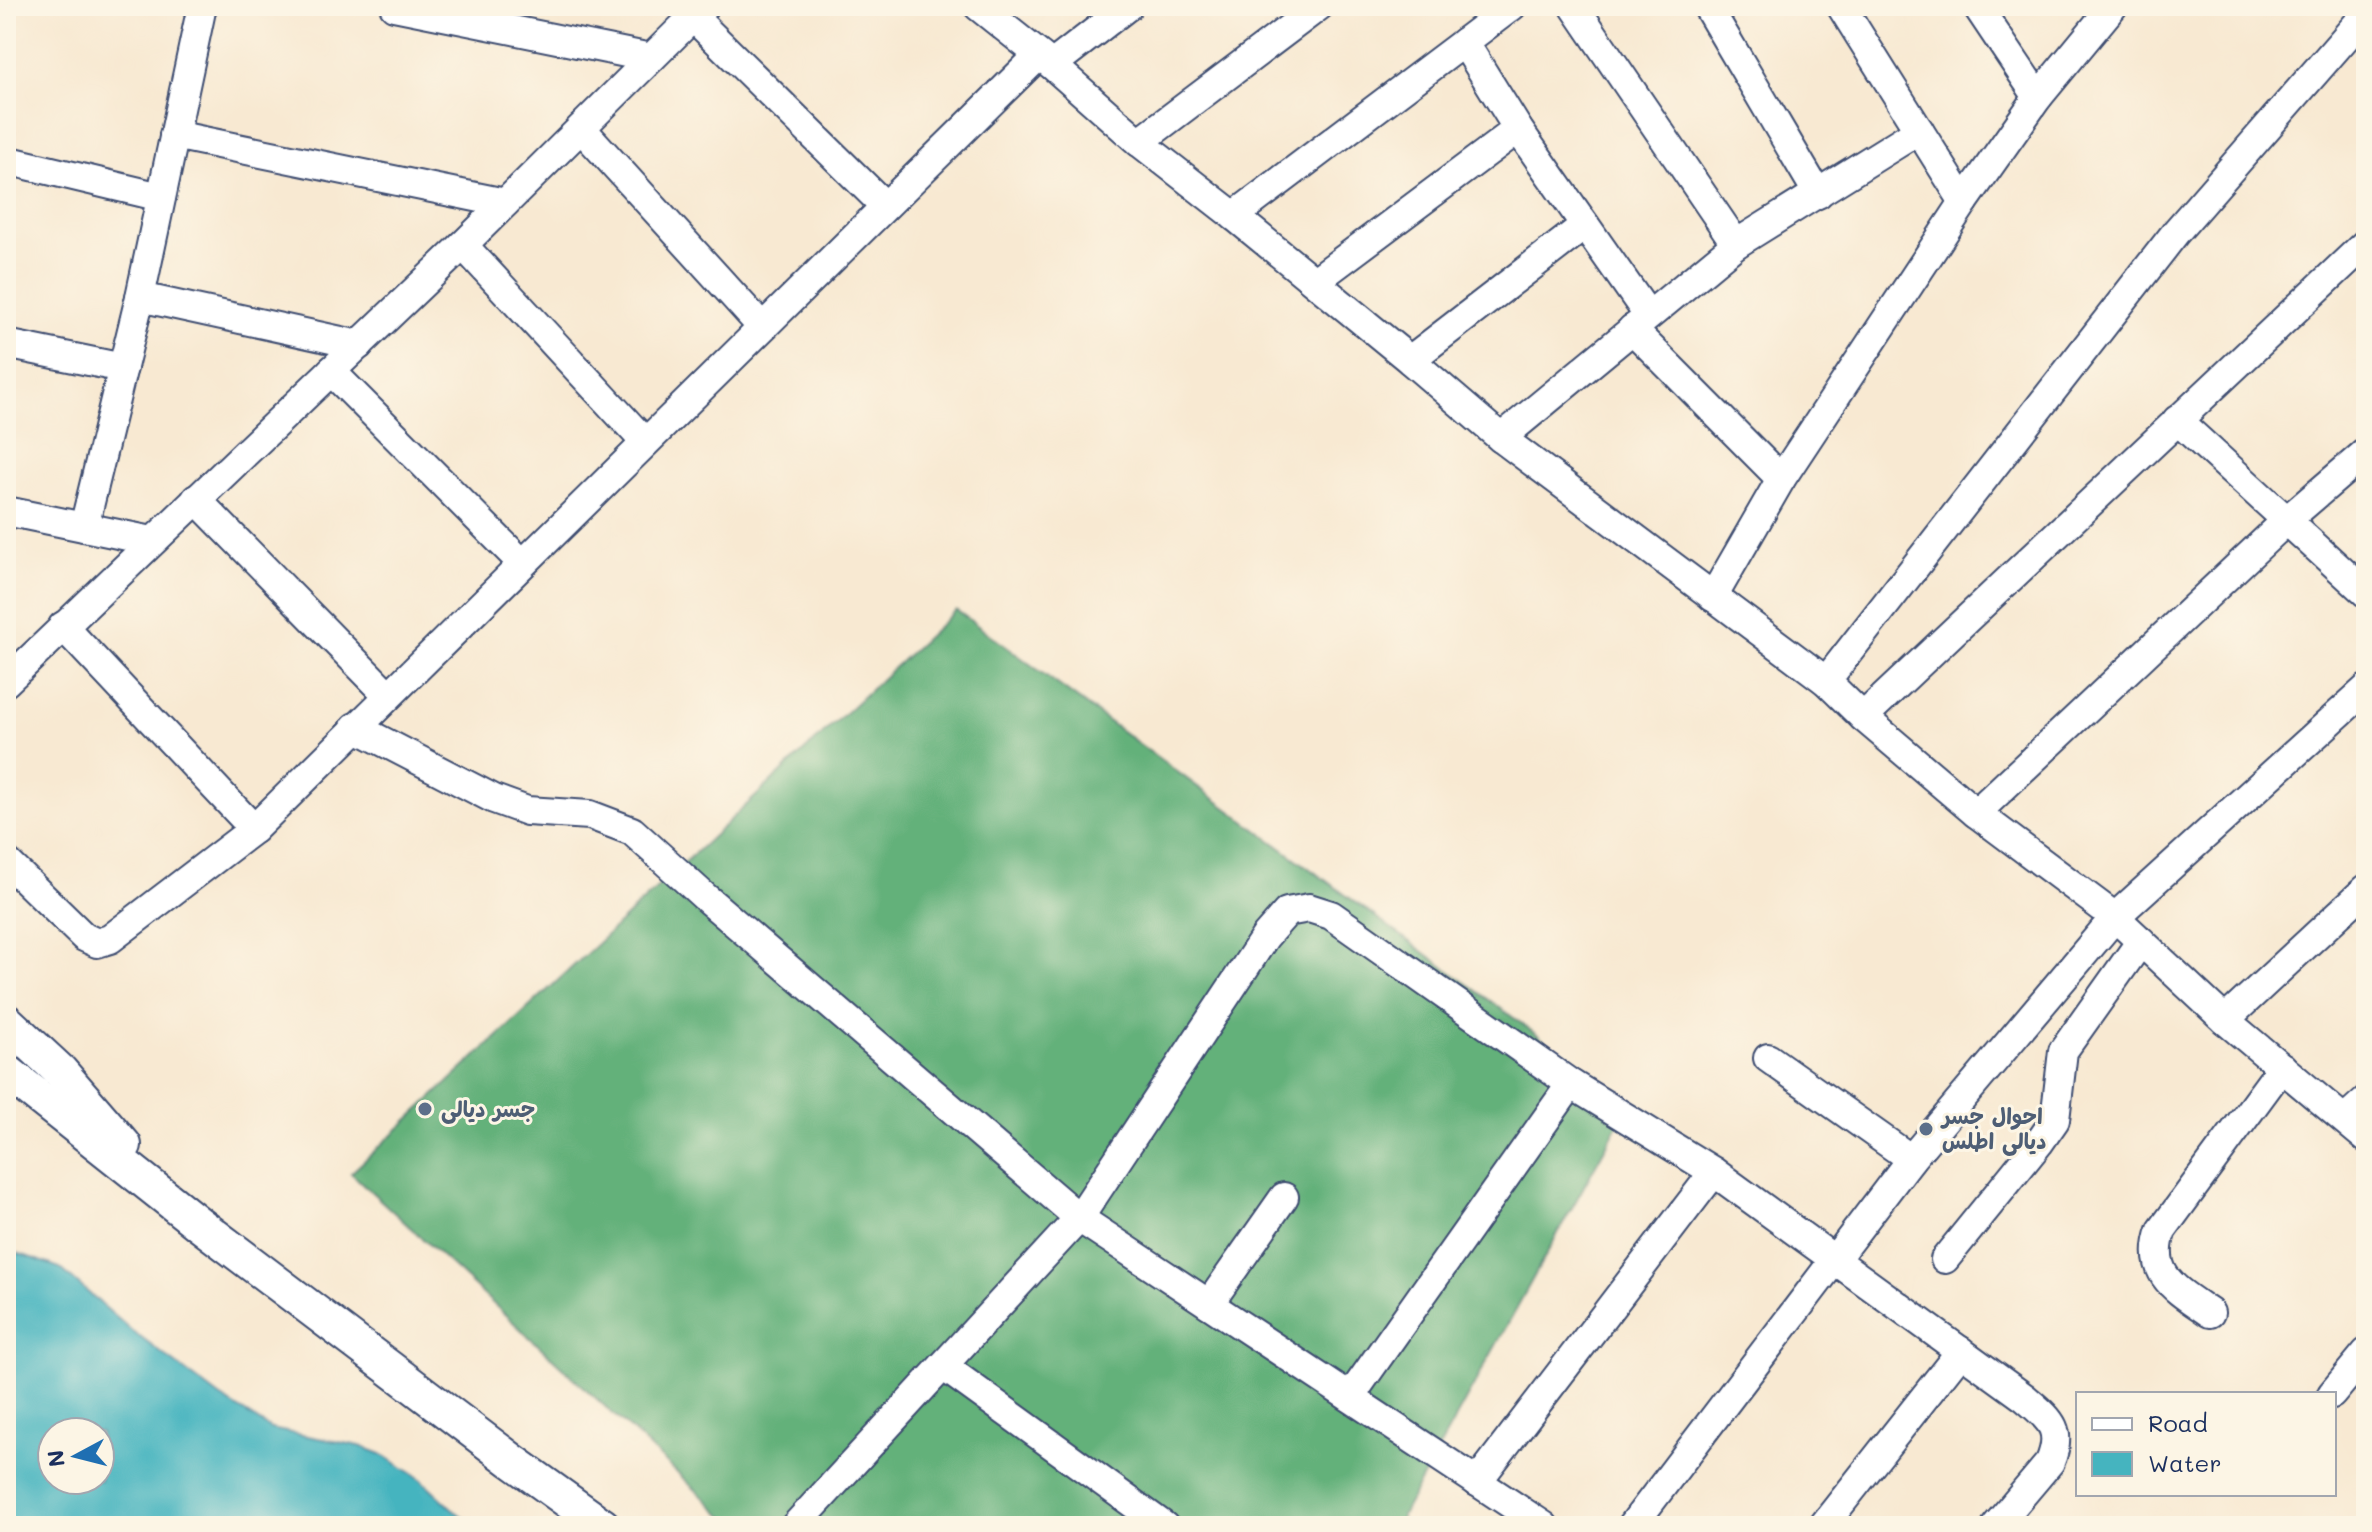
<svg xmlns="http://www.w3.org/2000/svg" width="2372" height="1532" font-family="Mali,'Playpen Sans Arabic',sans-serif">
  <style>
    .forest { fill: #63b17a; stroke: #3f706c; stroke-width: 2 }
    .water { fill: #45b4bf; stroke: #30728e; stroke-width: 2; fill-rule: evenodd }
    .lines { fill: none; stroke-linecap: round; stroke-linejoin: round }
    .minor-casing { stroke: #3c4b6f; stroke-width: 32 }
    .major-casing { stroke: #3c4b6f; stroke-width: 38 }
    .minor { stroke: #fff; stroke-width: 28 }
    .major { stroke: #fff; stroke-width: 34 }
    .service-dot { fill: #5c6f8a; stroke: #fcf5e5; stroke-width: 3 }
    .labels { text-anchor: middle; stroke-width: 6; stroke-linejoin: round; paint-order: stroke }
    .service-label { font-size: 22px; font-weight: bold; fill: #4e5e75; stroke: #fcf5e5; text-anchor: start }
  </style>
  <rect width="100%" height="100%" fill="#fcf5e5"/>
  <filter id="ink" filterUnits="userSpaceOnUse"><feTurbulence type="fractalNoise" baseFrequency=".0125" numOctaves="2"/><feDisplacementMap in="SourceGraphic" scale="16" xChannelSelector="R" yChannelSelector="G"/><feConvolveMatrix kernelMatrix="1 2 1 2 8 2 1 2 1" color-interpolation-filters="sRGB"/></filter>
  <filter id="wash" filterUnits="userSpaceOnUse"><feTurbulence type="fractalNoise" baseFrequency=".006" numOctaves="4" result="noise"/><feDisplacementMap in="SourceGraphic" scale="32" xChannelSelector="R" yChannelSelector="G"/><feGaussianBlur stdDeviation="1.8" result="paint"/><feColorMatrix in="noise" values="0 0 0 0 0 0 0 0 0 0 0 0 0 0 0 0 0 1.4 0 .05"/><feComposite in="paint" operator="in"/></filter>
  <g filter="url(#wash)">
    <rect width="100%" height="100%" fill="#f8e9d2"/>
    <path class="forest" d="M956,610L1630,1103L1396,1526H735L351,1173Z"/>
    <path class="water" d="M6,1249L60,1268L132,1331L220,1397L271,1429L360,1446L381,1454L421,1479L455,1511L476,1526H6ZM52,1432H100V1480H52Z"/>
  </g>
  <g filter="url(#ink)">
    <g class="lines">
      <defs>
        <g id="minor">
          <path d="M394,6L651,58"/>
          <path d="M978,6L1052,65L1139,142L1234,216L1410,360L1501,438L1826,681L1863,717L1976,813L2115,917L2225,1020L2366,1138"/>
          <path d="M1574,6L1736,244"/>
          <path d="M1707,6L1818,194"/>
          <path d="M1841,6L1964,202"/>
          <path d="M1977,6L2038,97"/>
          <path d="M693,17L885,206"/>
          <path d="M1464,42L1518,129L1648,315"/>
          <path d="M1052,65L1128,6"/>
          <path d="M581,128L762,327"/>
          <path d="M174,135L505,203"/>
          <path d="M1139,142L1319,6"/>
          <path d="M6,160L161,197"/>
          <path d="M1234,216L1512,6"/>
          <path d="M463,245L645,442"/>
          <path d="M1315,281L1518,129"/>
          <path d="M140,297L359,345"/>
          <path d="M1632,329L1781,479"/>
          <path d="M6,344L123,368"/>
          <path d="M1410,360L1585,225"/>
          <path d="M331,371L522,563"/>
          <path d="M2177,420L2366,593"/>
          <path d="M1501,438L1736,244L1919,130"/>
          <path d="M196,499L388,695"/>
          <path d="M6,511L152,541"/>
          <path d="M84,527L140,297L202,6"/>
          <path d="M1713,597L1781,479L1964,202L2038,97L2113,6"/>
          <path d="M63,626L254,829"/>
          <path d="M1826,681L2176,232L2366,14"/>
          <path d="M6,682L463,245L704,6"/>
          <path d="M1863,717L2366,243"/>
          <path d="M355,727L494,799L527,811L590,815L632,831L706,898L1079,1218L1544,1526"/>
          <path d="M1976,813L2287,520L2366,452"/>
          <path d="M6,861L84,937L97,943L110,939L254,829L1039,55"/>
          <path d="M2225,1020L2366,889"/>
          <path d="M1768,1058L1911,1159"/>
          <path d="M2345,1119L2366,1100"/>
          <path d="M1945,1259L2039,1143L2055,1120L2063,1051L2141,941"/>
          <path d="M1209,1304L1284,1197"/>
          <path d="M2210,1313C2177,1290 2146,1275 2162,1230L2282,1067"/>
          <path d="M943,1366L1164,1526"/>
          <path d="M2332,1394L2366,1353"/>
          <path d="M1350,1397L1571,1084"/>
          <path d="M1477,1482L1714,1172"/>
          <path d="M795,1526L1079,1218L1265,937L1287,912L1309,908L1331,915L1571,1084L1714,1172L2025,1398C2049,1419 2064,1428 2050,1462L1996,1526"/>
          <path d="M1632,1526L1911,1159L2115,917L2366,689"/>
          <path d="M1823,1526L1961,1351"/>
        </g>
        <g id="major">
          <path d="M6,1021L61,1072L124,1145"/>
          <path d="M6,1071L199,1224L511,1460L603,1526"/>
        </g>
      </defs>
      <use href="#minor" class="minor-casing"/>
      <use href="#major" class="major-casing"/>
      <use href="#minor" class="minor"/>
      <use href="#major" class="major"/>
    </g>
  </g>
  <g class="service-dot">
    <circle cx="425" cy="1109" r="8"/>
    <circle cx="1926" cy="1129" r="8"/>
  </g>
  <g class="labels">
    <g class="service-label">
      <text x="441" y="1117">جسر ديالى</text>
      <text x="1942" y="1124">احوال جسر<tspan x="1942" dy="25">ديالى اطلس</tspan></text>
    </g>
  </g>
  <rect width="2372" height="1532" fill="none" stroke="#fcf5e5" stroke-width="32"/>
  <rect x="2076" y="1392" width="260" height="104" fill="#fcf5e5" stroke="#a2a6af" stroke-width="2"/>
  <rect x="2092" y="1418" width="40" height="12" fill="#ffffff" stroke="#a2a6af" stroke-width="2"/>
  <text x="2148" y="1432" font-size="24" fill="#1b2f5e">Road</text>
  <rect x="2092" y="1452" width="40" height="24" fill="#45b4bf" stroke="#a2a6af" stroke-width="2"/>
  <text x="2148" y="1472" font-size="24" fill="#1b2f5e">Water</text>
  <g transform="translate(76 1456) rotate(263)"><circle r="38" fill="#fcf5e5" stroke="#a2a6af" stroke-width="2"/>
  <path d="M0-6L14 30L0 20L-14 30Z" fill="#1f6fb2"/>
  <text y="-12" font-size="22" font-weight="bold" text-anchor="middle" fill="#1b2f5e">N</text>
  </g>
</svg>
